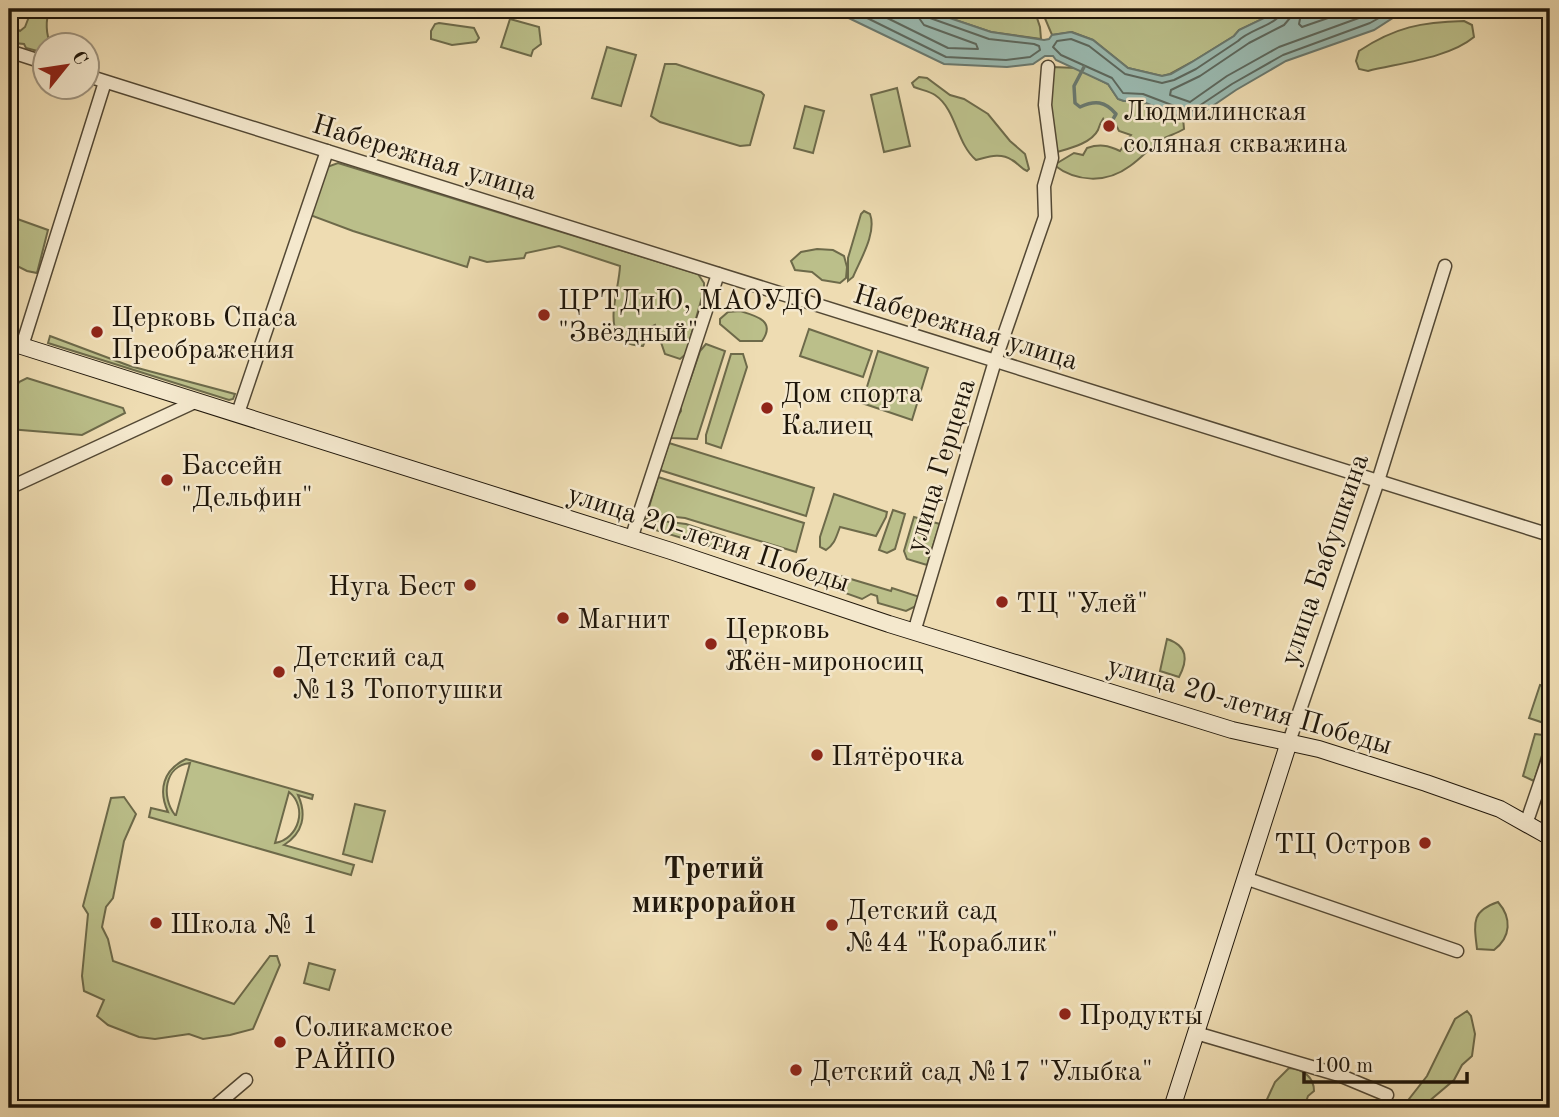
<svg xmlns="http://www.w3.org/2000/svg" width="1559" height="1117" font-family="'Old Standard TT',serif">
  <style>
    .green { fill: #bbbf8a; stroke: #6d6a4a; stroke-width: 2; fill-rule: evenodd }
    .water { fill: #9abab1; stroke: #69786e; stroke-width: 2 }
    .lines { fill: none; stroke-linecap: round; stroke-linejoin: round }
    .shore { stroke: #5c685e; stroke-width: 2 }
    .stream { stroke: #69786e; stroke-width: 3.5 }
    .street-casing { stroke: #534834; stroke-width: 15 }
    .secondary-casing { stroke: #1f160a; stroke-width: 18 }
    .street { stroke: #f4e8cd; stroke-width: 12 }
    .secondary { stroke: #f4e8cd; stroke-width: 16 }
    .poi-dot { fill: #8f2418; stroke: #f4e8cd; stroke-width: 2.5 }
    .labels { text-anchor: middle; stroke-width: 5; stroke-linejoin: round; paint-order: stroke }
    .poi-label { font-size: 28px; fill: #1f160a; stroke: #f4e8cd; text-anchor: start }
    .street-label { font-size: 28px; fill: #1f160a; stroke: #f4e8cd }
    .neighbourhood-label { font-size: 30px; font-weight: bold; fill: #1f160a; stroke: #f4e8cd }
  </style>
  <rect width="100%" height="100%" fill="#eedcb2"/>
  <filter id="stains"><feTurbulence type="fractalNoise" baseFrequency=".00286" numOctaves="4"/><feColorMatrix values="0 0 0 0 .2 0 0 0 0 .09 0 0 0 0 .02 0 0 0 .5 -.17"/></filter>
  <radialGradient id="worn" r=".72"><stop offset=".6" stop-color="#630" stop-opacity="0"/><stop offset="1" stop-color="#630" stop-opacity=".3"/></radialGradient>
  <g class="green">
    <path d="M32,9H50C45,20 46,35 51,45L46,46L45,53L26,48L24,44L14,43L9,37V14L13,18L16,28L20,31L25,27Z"/>
    <path d="M339,9H441L416,14L347,16L339,13Z"/>
    <path d="M923,9H1034L1040,27L1041,39L991,32Z"/>
    <path d="M1041,9H1283L1239,30L1234,36L1192,62L1170,74L1162,76L1128,68L1093,40L1072,32L1052,35Z"/>
    <path d="M510,19L539,27L541,44L533,50L531,56L501,47Z"/>
    <path d="M1464,21L1472,25L1474,37C1449,58 1400,63 1368,71L1359,69L1356,61L1359,51C1395,27 1422,22 1464,21Z"/>
    <path d="M439,23L474,28L479,38L476,42L452,45L431,39V31L435,24Z"/>
    <path d="M607,47L636,55L621,106L592,98Z"/>
    <path d="M665,64H676L761,92L764,95L750,145L740,146L660,122L651,116Z"/>
    <path d="M1052,67L1077,68L1108,84L1118,99L1124,101H1141L1183,118L1184,129C1176,134 1167,136 1159,141C1149,149 1140,159 1130,166C1106,184 1076,182 1054,165L1074,153L1083,155L1087,148C1099,144 1108,145 1120,151L1131,135L1119,131L1114,121L1104,122L1103,119C1100,123 1099,127 1098,130C1091,144 1067,149 1054,153L1048,104Z"/>
    <path d="M919,77L927,78L950,95L964,99L988,114L1010,141L1025,154L1029,169L1027,171C1020,168 1018,163 1012,160C1000,152 988,157 976,160C956,143 957,110 935,95C929,91 921,90 914,87L912,83Z"/>
    <path d="M897,88L910,146L884,152L871,95Z"/>
    <path d="M805,106L824,111L813,153L794,148Z"/>
    <path d="M338,163L698,274L704,283V290L686,354L680,359L665,354L655,325L651,327L643,346C596,345 619,295 620,266L559,246L526,253L524,258L487,262L470,257L467,267L353,231L310,215L327,167Z"/>
    <path d="M864,211L870,214C877,233 860,260 853,277L848,281V258L861,214Z"/>
    <path d="M9,216L48,230L37,273L27,271L9,262Z"/>
    <path d="M817,249L833,250L844,256L847,267L846,278L840,283L822,280L812,272L795,270L791,261L801,252Z"/>
    <path d="M740,311C757,316 776,321 762,341H740L720,324V319L728,312Z"/>
    <path d="M809,329L872,351L863,377L800,356Z"/>
    <path d="M50,336L130,366L235,394L233,399L229,400L48,343Z"/>
    <path d="M706,344L725,351L697,439L671,438L669,430L681,411L680,400L688,386L700,351Z"/>
    <path d="M878,351L928,368L912,420L862,403Z"/>
    <path d="M731,354H743L747,367L721,448L706,443V435Z"/>
    <path d="M27,378L123,408L125,413L82,435L9,429V402L19,382Z"/>
    <path d="M669,443L814,488L806,516L660,470Z"/>
    <path d="M658,477L804,523L796,552L685,518L647,514Z"/>
    <path d="M834,494L887,512L886,517L876,536L840,527C836,537 835,544 826,550L820,547V537Z"/>
    <path d="M893,510L905,514L895,549L887,553L879,550Z"/>
    <path d="M914,517L940,524L927,565L907,559L904,551Z"/>
    <path d="M646,519L686,524L725,537L722,546H708L652,529Z"/>
    <path d="M824,571L891,591L892,588L920,597L916,606L906,611L878,603L877,596L871,594L862,599L820,584Z"/>
    <path d="M1167,639C1188,646 1188,660 1179,677L1160,671Z"/>
    <path d="M1540,685L1550,689V725L1529,718Z"/>
    <path d="M1535,734L1543,735L1547,739L1534,781L1523,776Z"/>
    <path d="M186,759L313,795L312,799L298,795C307,815 303,833 284,845L354,865L351,875L149,817L151,808L168,812C158,790 163,770 186,759ZM190,763L176,815H175C161,797 164,766 190,763ZM289,792C308,807 299,839 275,843Z"/>
    <path d="M124,797L136,814L124,841L113,898L106,907L102,927L108,939L113,961L234,1004L270,956H277L280,965L253,1029L230,1035L203,1039L189,1034L155,1039L139,1037L108,1025L97,1016L104,1000L84,991L82,976L88,914L83,906L111,798Z"/>
    <path d="M355,804L385,811L372,862L343,854Z"/>
    <path d="M1498,902C1512,918 1511,937 1494,950L1477,949C1474,923 1471,911 1498,902Z"/>
    <path d="M309,963L335,970L329,990L304,983Z"/>
    <path d="M1467,1011L1471,1016L1475,1034L1472,1056L1462,1065L1454,1080L1421,1108H1402L1427,1076L1455,1019Z"/>
    <path d="M1289,1068C1303,1069 1314,1077 1314,1091L1308,1096L1304,1108H1263L1275,1082Z"/>
  </g>
  <path class="water" d="M830,9H923L991,32L1044,40L1049,39L1052,35L1071,32L1093,40L1128,68L1162,76L1171,74L1192,62L1234,36L1239,30L1283,9H1420L1396,16L1374,30L1286,61L1236,90L1192,120H1188L1141,101H1124L1118,99L1108,84L1056,60L1053,56H1045L1033,64L1007,67L944,64Z"/>
  <g class="lines">
    <g class="shore">
      <path d="M849,9L946,57L1006,60L1030,57L1040,50L1039,46L1034,44L989,39L930,18L926,9"/>
      <path d="M869,9L948,48L978,49L976,44L924,25L919,18L917,9"/>
      <path d="M1283,9C1281,24 1249,29 1238,41L1196,69L1174,80L1162,83L1125,74L1089,46L1071,39L1057,41L1053,47L1061,55L1112,78L1123,93L1143,94L1190,112L1232,84L1283,55L1370,23L1395,9"/>
      <path d="M1291,9L1290,18L1284,25L1249,43L1200,76L1171,90L1170,95L1190,102L1227,76L1279,47L1367,15L1378,9"/>
      <path d="M1302,9L1299,24L1302,27L1354,9"/>
    </g>
    <path class="stream" d="M1084,67L1074,86L1075,103L1080,107C1095,100 1105,101 1116,114L1109,126"/>
    <defs>
      <g id="street">
        <path d="M9,51L46,63"/>
        <path d="M88,76L1550,535"/>
        <path d="M22,346L105,82"/>
        <path d="M238,413L327,151"/>
        <path d="M9,488L197,401"/>
        <path d="M631,539L718,274"/>
        <path d="M914,632L995,361L1045,217L1044,186L1052,158L1045,105L1048,67"/>
        <path d="M1289,742L1378,481L1445,266"/>
        <path d="M1526,824L1550,754"/>
        <path d="M1245,878L1457,951"/>
        <path d="M1196,1033L1339,1075L1387,1095"/>
        <path d="M213,1108L246,1080"/>
      </g>
      <g id="secondary">
        <path d="M9,342L671,551L889,624L1232,730L1319,749L1426,783L1500,809L1550,837"/>
        <path d="M1172,1108L1289,742"/>
      </g>
    </defs>
    <use href="#street" class="street-casing"/>
    <use href="#secondary" class="secondary-casing"/>
    <use href="#street" class="street"/>
    <use href="#secondary" class="secondary"/>
  </g>
  <g class="poi-dot">
    <circle cx="1109" cy="126" r="7"/>
    <circle cx="544" cy="315" r="7"/>
    <circle cx="97" cy="332" r="7"/>
    <circle cx="767" cy="408" r="7"/>
    <circle cx="167" cy="480" r="7"/>
    <circle cx="470" cy="585" r="7"/>
    <circle cx="1002" cy="602" r="7"/>
    <circle cx="563" cy="618" r="7"/>
    <circle cx="711" cy="644" r="7"/>
    <circle cx="279" cy="672" r="7"/>
    <circle cx="817" cy="755" r="7"/>
    <circle cx="1425" cy="843" r="7"/>
    <circle cx="156" cy="923" r="7"/>
    <circle cx="832" cy="925" r="7"/>
    <circle cx="1065" cy="1014" r="7"/>
    <circle cx="280" cy="1042" r="7"/>
    <circle cx="796" cy="1070" r="7"/>
  </g>
  <g class="labels">
    <g class="poi-label">
      <text x="1123" y="120">Людмилинская<tspan x="1123" dy="32">соляная скважина</tspan></text>
      <text x="558" y="309">ЦРТДиЮ, МАОУДО<tspan x="558" dy="32">"Звёздный"</tspan></text>
      <text x="111" y="326">Церковь Спаса<tspan x="111" dy="32">Преображения</tspan></text>
      <text x="781" y="402">Дом спорта<tspan x="781" dy="32">Калиец</tspan></text>
      <text x="181" y="474">Бассейн<tspan x="181" dy="32">"Дельфин"</tspan></text>
      <text x="456" y="595" text-anchor="end">Нуга Бест</text>
      <text x="1016" y="612">ТЦ "Улей"</text>
      <text x="577" y="628">Магнит</text>
      <text x="725" y="638">Церковь<tspan x="725" dy="32">Жён-мироносиц</tspan></text>
      <text x="293" y="666">Детский сад<tspan x="293" dy="32">№13 Топотушки</tspan></text>
      <text x="831" y="765">Пятёрочка</text>
      <text x="1411" y="853" text-anchor="end">ТЦ Остров</text>
      <text x="846" y="919">Детский сад<tspan x="846" dy="32">№44 "Кораблик"</tspan></text>
      <text x="170" y="933">Школа № 1</text>
      <text x="1079" y="1024">Продукты</text>
      <text x="294" y="1036">Соликамское<tspan x="294" dy="32">РАЙПО</tspan></text>
      <text x="810" y="1080">Детский сад №17 "Улыбка"</text>
    </g>
    <g class="street-label">
      <text transform="translate(425 156) rotate(17)" y="10">Набережная улица</text>
      <text transform="translate(966 326) rotate(17)" y="10">Набережная улица</text>
      <text transform="translate(939 465) rotate(-73)" y="10">улица Герцена</text>
      <text transform="translate(709 537) rotate(18)" y="10">улица 20-летия Победы</text>
      <text transform="translate(1323 559) rotate(-71)" y="10">улица Бабушкина</text>
      <text transform="translate(1250 704) rotate(16)" y="10">улица 20-летия Победы</text>
    </g>
    <g class="neighbourhood-label">
      <text x="714" y="878">Третий<tspan x="714" dy="34">микрорайон</tspan></text>
    </g>
  </g>
  <rect width="1559" height="1117" fill="none" stroke="#eedcb2" stroke-width="35"/>
  <rect x="10" y="10" width="1538" height="1096" fill="none" stroke="#1f160a" stroke-width="3.5"/>
  <rect x="18" y="18" width="1524" height="1082" fill="none" stroke="#1f160a" stroke-width="2"/>
  <g transform="translate(66 66) rotate(60)"><circle r="33" fill="#f4e8cd" stroke="#9f947f" stroke-width="2"/>
  <path d="M0-5L12 26L0 18L-12 26Z" fill="#8f2418"/>
  <text y="-10" font-size="19" font-weight="bold" text-anchor="middle" fill="#1f160a">С</text>
  </g>
  <path d="M1304 1072v10h163v-10" fill="none" stroke="#1f160a" stroke-width="3.5"/>
  <text x="1314" y="1072" font-size="21" fill="#1f160a" stroke="#f4e8cd" stroke-width="5" paint-order="stroke">100 m</text>
  <rect width="100%" height="100%" filter="url(#stains)"/>
  <rect width="100%" height="100%" fill="url(#worn)"/>
</svg>
